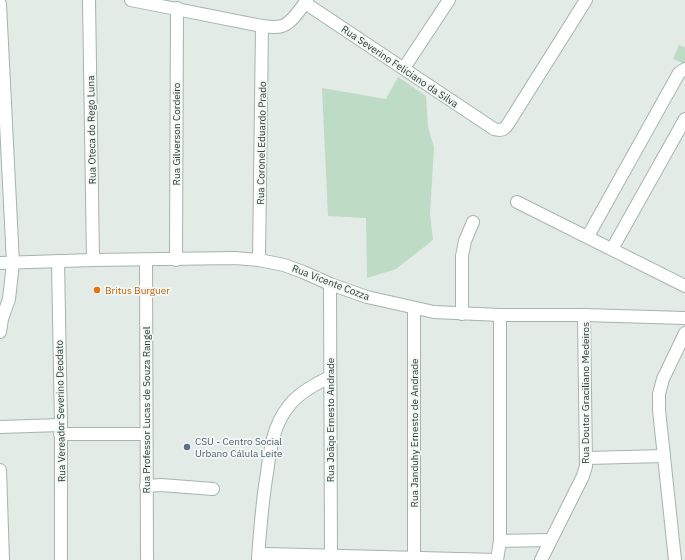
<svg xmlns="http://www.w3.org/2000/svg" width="685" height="560" font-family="'IBM Plex Sans',sans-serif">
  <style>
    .green { fill: #bddbc5 }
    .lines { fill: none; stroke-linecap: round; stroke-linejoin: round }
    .minor-casing { stroke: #a6b3ae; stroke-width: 14 }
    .minor { stroke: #fff; stroke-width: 12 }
    .food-dot { fill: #e8710a; stroke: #f3f8f5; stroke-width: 1.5 }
    .service-dot { fill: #5c6f8a; stroke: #f3f8f5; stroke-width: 1.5 }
    .labels { text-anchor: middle; stroke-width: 3.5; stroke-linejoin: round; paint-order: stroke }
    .street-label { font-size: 10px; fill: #243b34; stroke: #f3f8f5 }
    .food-label { font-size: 10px; fill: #c56008; stroke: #f3f8f5; text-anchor: start }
    .service-label { font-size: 10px; fill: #4e5e75; stroke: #f3f8f5; text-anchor: start }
  </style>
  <rect width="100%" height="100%" fill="#e3ebe7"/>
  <g class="green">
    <path d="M679,45L685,47V64L673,59Z"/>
    <path d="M398,77L426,96L428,127L434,147L430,214L433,240L396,269L367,278L366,218L328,216L322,88L386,99Z"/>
  </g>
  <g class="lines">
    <defs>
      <g id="minor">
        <path d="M89,0L93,260"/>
        <path d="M131,0L262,26C269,27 276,28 282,26C292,23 301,8 307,0"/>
        <path d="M305,3L494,129C501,131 504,130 508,124L586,0"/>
        <path d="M0,4L13,263L9,299L2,319L0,332"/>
        <path d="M404,68L449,0"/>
        <path d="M517,202L685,286"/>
        <path d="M588,236L679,73L685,69"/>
        <path d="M612,249L685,119"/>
        <path d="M146,260L147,560"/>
        <path d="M176,260L177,8"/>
        <path d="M259,260L262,26"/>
        <path d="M58,261L61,425V560"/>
        <path d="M0,263L93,260L235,258L259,260L284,265L303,272L330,284L367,297L434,312L500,315H584L685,318"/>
        <path d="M330,284L331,556"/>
        <path d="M414,308V558"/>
        <path d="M462,314V256L465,241L473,222"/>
        <path d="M0,427L61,425"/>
        <path d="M60,434H146"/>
        <path d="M587,458L664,456"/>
        <path d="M0,470L3,560"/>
        <path d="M146,486L161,485L213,489"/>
        <path d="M500,541L550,540"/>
        <path d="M258,559C260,530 262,502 267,473C270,450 273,426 288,407C298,393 315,384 330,377"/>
        <path d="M258,560L266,554L497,560"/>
        <path d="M497,560L500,541V315"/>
        <path d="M541,560L583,476L586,466L584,315"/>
        <path d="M675,560L659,410V394L663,379L685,333"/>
      </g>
    </defs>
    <use href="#minor" class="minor-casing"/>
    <use href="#minor" class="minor"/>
  </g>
  <circle class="food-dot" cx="97" cy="290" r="4"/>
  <circle class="service-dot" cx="187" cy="447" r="4"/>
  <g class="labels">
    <g class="street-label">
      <text transform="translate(400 66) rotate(34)" y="4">Rua Severino Feliciano da Silva</text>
      <text transform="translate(91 130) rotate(-91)" y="4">Rua Oteca do Rego Luna</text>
      <text transform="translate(176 134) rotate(-90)" y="4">Rua Gilverson Cordeiro</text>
      <text transform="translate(261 143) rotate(-89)" y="4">Rua Coronel Eduardo Prado</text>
      <text transform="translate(331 282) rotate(21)" y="4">Rua Vicente Cozza</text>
      <text transform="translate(585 393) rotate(-90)" y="4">Rua Doutor Graciliano Medeiros</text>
      <text transform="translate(146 410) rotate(-90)" y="4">Rua Professor Lucas de Souza Rangel</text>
      <text transform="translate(60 411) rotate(-91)" y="4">Rua Vereador Severino Deodato</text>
      <text transform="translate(330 420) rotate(-90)" y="4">Rua Joãqo Ernesto Andrade</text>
      <text transform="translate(414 433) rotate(-90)" y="4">Rua Janduhy Ernesto de Andrade</text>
    </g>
    <g class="food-label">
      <text x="105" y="294">Britus Burguer</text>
    </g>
    <g class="service-label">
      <text x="195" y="445">CSU - Centro Social<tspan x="195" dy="12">Urbano Cálula Leite</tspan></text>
    </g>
  </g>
</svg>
